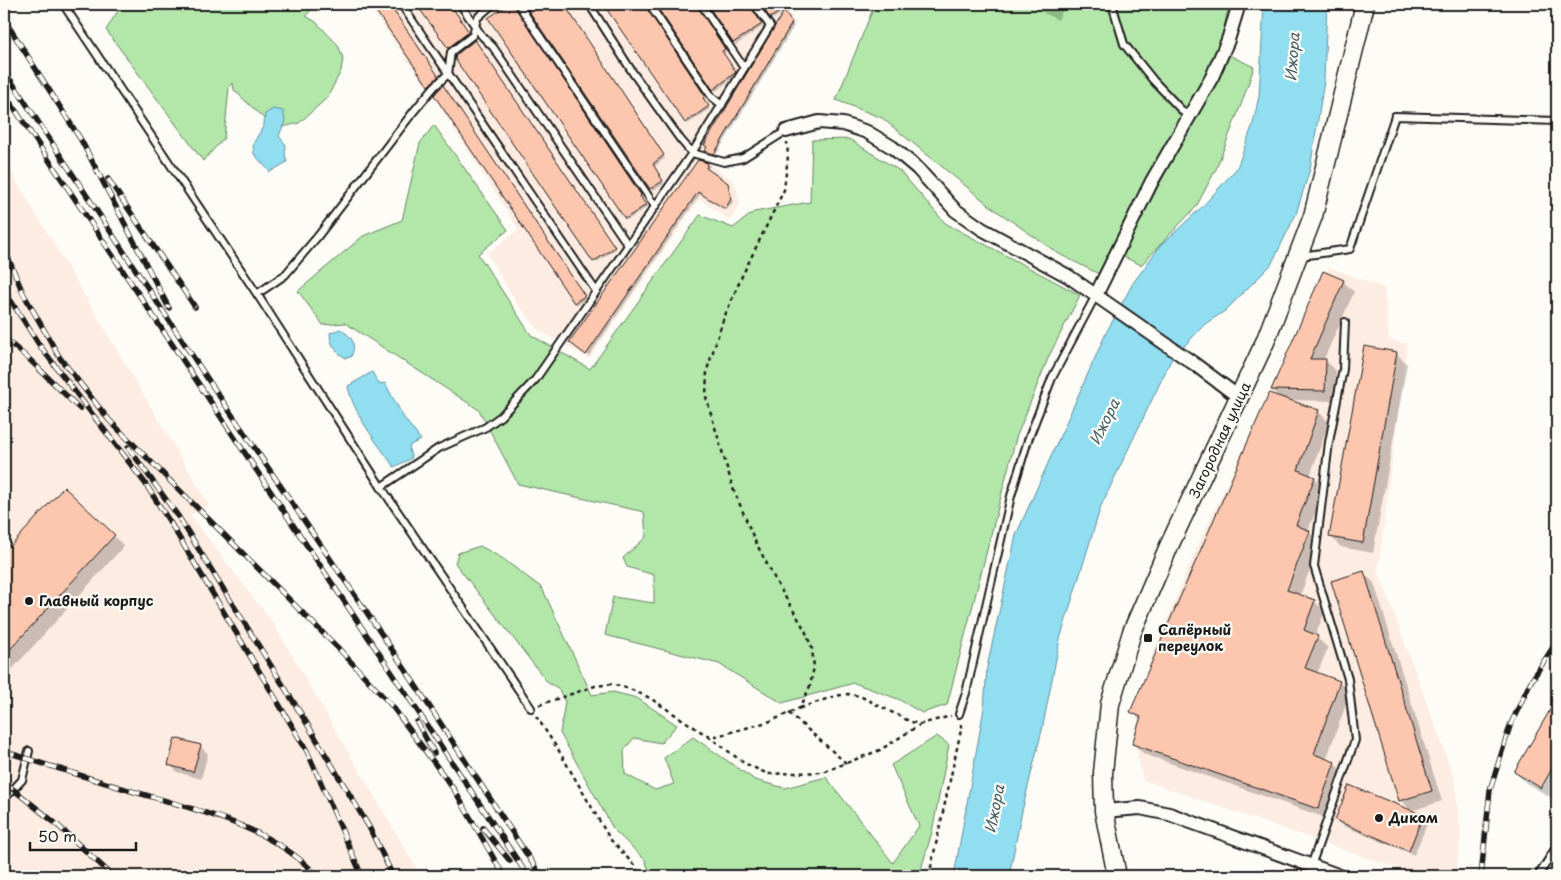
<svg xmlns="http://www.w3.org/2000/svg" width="1561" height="880" font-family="'Playpen Sans',sans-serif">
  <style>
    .built { fill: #fdece1 }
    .green { fill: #b2e7a9; stroke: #678262 }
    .water { fill: #91def1; stroke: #62909c }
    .shadow { fill: #0003 }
    .building { fill: #fdc7af; stroke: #1c1c1c }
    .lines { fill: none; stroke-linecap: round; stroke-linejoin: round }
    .service-casing { stroke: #1c1c1c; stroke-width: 10 }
    .minor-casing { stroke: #1c1c1c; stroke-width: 16 }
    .secondary-casing { stroke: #1c1c1c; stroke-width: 21 }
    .path { stroke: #1c1c1c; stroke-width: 2.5; stroke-dasharray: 4 4; stroke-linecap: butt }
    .service { stroke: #fdfcf7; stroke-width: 6 }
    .minor { stroke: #fdfcf7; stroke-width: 12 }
    .secondary { stroke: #fdfcf7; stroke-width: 18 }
    .rail-casing { stroke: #1c1c1c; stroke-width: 5.5 }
    .rail { stroke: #fdfcf7; stroke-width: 4; stroke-dasharray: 11; stroke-linecap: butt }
    .poi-dot { fill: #1c1c1c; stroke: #fdfcf7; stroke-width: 2 }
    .labels { text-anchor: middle; stroke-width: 4.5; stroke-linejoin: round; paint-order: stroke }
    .street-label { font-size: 14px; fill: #1c1c1c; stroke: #fdfcf7 }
    .poi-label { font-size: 14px; font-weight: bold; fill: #1c1c1c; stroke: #fdfcf7; text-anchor: start }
    .water-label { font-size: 15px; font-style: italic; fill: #456067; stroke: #fdfcf7 }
  </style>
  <rect width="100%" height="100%" fill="#fdfcf7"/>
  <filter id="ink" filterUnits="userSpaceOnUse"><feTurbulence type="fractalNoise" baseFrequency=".02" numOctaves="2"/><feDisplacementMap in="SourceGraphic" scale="10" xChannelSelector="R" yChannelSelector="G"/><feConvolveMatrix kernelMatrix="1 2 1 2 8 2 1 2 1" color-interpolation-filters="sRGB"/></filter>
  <g filter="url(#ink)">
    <g class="built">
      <path d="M367,4H782L795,22L710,164L735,182L740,204L730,220L699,199L589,359L539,330L516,302L487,253L519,230L430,92Z"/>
      <path d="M4,160L209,505L190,515L273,623L421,876H4Z"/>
      <path d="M1329,267L1384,288L1389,340L1407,344L1378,570L1455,781L1461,838L1455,876H1419L1143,780L1140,769L1135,735L1148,667L1193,556Z"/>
    </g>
    <g class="green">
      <path d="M122,4H313V7L306,16L316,22L338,45L343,58L341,71L327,98L299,123L275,129L234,90L233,83L229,88L224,138L203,161L106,30Z"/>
      <path d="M875,4H1229L1222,37L1209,74L1099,274L1059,254L994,209L882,118L836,100Z"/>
      <path d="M1227,54L1254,67L1242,102L1216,169L1196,207L1141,265L1122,256Z"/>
      <path d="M434,125L508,230L478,254L531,335L590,369L700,215L733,228L754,212L810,202L812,140L849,139L900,171L945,223L1080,295L1049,356L1016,438L947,705L922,713L898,699L854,683L782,703L719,664L605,635L613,597L654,603V575L627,567L623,558L646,537L644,512L518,484L479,410L345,323L323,325L298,291L363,236L402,220L420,143Z"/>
      <path d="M480,546L502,558L542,588L592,695L613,692L637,698L677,725L661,743L634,738L624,750L625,774L655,790L674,784L664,758L693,737L755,780L785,788L826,777L893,863L919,826L891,765L937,736L949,745L932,832L919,876H651L645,860L614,830L560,733L565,702L558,688L548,683L455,563L458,553Z"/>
    </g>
    <g class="water">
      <path d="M1264,4H1327L1324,81L1310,169L1296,214L1271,265L1225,311L1205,324L1171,360L1101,506L1060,639L1042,730L1022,811L1009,876H954L984,708L987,667L1016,535L1106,333L1133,283L1160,246L1203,206L1237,168L1253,124L1259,96Z"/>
      <path d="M273,109L283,111L285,121L279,136L286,145L285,154L287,162L270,172L254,154L253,144L264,125L265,114Z"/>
      <path d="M340,329C352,336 357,344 351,357L346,358C336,353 330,344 330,333Z"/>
      <path d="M372,372L379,384L385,383L404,418L421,440L410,445L409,450L412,458L394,467C378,444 353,414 348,386Z"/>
    </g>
    <g class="shadow">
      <path d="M372,4H389L439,77V79L431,87Z"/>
      <path d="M418,4H450L470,34L451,50Z"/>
      <path d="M511,4H516L515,10L643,197L641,198L647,207L628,220L490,18Z"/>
      <path d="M525,4H564L665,158L654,167L664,184L653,191L651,189Z"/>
      <path d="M605,4H647L646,10L706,99L704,100L710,109L688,124Z"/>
      <path d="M656,4H698L699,10L726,52L723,54L737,75L716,91Z"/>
      <path d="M708,4H752L751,10L763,26L736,45Z"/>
      <path d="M761,4H778L784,12L773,19Z"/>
      <path d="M1034,4H1054L1063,10L1058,20L1038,10L1033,5Z"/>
      <path d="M786,15L794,26L716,155L708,153L706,151Z"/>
      <path d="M476,44L616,249L596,263L594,261Z"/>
      <path d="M445,89L586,299L577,305L435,95Z"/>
      <path d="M699,161L708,164L710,166L707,170L730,186L733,202L727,210L701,193L589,356L573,344Z"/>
      <path d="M1343,281L1354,292L1324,359L1336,371L1335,401L1287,400L1318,411L1329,422L1310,476L1315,478L1325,488L1308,531L1320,543L1300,596L1314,601L1325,611L1315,636L1328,648L1317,674L1339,682L1350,693L1326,760L1334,763L1344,773L1329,819L1144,754L1133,744L1141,721L1131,711L1281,399L1272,390Z"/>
      <path d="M1396,353L1407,364L1373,553L1341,547L1331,537Z"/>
      <path d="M114,536L124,546L7,675L4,672V542L10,548Z"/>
      <path d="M1363,572L1374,583L1442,801L1411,811L1401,800Z"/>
      <path d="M1557,700V788L1552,798L1526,783L1515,772Z"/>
      <path d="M200,746L208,754L201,779L177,772L169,764Z"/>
      <path d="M1350,787L1423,817L1428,822L1414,855L1341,825L1336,820Z"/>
    </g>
    <g class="building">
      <path d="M371,4H389L437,74L438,77L428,86Z"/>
      <path d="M416,4H450L469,32L448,48Z"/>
      <path d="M509,4H513L641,195L640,196L646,205L625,219L488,18Z"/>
      <path d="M524,4H564L664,155L653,164L663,181L650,189Z"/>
      <path d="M603,4H644L705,96L703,98L709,106L685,123Z"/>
      <path d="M655,4H696L725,49L722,51L736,72L713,90Z"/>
      <path d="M707,4H749L762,24L733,43Z"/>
      <path d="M760,4H791L770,18Z"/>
      <path d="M784,11L792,23L714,154L704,151L707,147L704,145Z"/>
      <path d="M475,40L615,247L593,262L455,59L456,55Z"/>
      <path d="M443,85L585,296L574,303L434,95Z"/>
      <path d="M698,160L708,163L706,168L728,183L731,199L725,209L698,192L586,355L569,342Z"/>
      <path d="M1323,271L1344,280L1310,359H1326L1325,391L1271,390Z"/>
      <path d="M1364,346L1397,352L1363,543L1329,537Z"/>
      <path d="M1269,393L1319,410L1298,470L1315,477L1296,525L1310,531L1287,590L1315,600L1304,630L1318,636L1305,668L1340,681L1314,754L1335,762L1318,809L1132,744L1141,717L1130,712Z"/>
      <path d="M64,487L115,535L4,656V540L10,547Z"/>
      <path d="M1364,571L1432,791L1399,801L1331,581Z"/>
      <path d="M1557,698V760L1541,788L1514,772Z"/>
      <path d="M175,738L201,745L193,772L168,765Z"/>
      <path d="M1349,785L1423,815L1409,851L1335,820Z"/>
    </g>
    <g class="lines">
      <defs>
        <g id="service">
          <path d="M63,4L257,294L381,487L531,708"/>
          <path d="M401,4L596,291"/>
          <path d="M460,4L482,36L493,47L628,245"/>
          <path d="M518,4L655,206"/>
          <path d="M589,4L633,73L680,139L692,153L724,162L743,158L786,131"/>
          <path d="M649,4L712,97L722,105"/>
          <path d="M701,4L744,68"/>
          <path d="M1112,4L1124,44L1153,80L1189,118"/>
          <path d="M1301,256L1350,249L1395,116L1557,121"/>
          <path d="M257,294L285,275L318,236L414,111L434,87L448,74L451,52L473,35L477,18L493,4"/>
          <path d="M381,487L439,448L486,427L501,416L535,380L692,153L770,26L754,4"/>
          <path d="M959,714L966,693L1011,496L1028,440L1052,378L1096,295"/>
          <path d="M4,799L22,780L29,751"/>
          <path d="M1311,866L1355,740L1348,679L1314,566L1329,442L1343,369L1345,322"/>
          <path d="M1538,876L1557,846"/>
        </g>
        <g id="minor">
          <path d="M786,131L819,122L843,124L867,132L892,147L917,168L955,210L982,229L1068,276L1193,363L1240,398"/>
          <path d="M1096,295L1152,181L1212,77L1228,40L1239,4"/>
          <path d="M1104,811L1140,808L1169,814L1340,876"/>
        </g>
        <path id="secondary" d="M1117,876L1104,811L1103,773L1110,704L1132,632L1169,546L1265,342L1313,216L1365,4"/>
      </defs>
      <use href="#service" class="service-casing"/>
      <use href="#minor" class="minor-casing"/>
      <use href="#secondary" class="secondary-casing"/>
      <g class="path">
        <path d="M539,705L595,686L612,684L630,689L650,698L706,735L717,736L771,721L800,708L810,686L814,667L812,649L805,630L778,585L755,541L733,488L706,397L707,370L723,320L742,276L784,190L788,156L787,142"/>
        <path d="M800,708L835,696L848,694L860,696L911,722L921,724L951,716"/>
        <path d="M789,713L846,763"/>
        <path d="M536,716L559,751L610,839L634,865L640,876"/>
        <path d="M708,736L744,763L768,774L823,772L880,750L921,724"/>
        <path d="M929,876L961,730V724"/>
      </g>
      <use href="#service" class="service"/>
      <use href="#minor" class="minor"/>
      <use href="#secondary" class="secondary"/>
      <defs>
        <g id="rail">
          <path d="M4,19L81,140L169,308"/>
          <path d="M4,70L209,381L395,654L541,876"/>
          <path d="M4,93L528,876"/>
          <path d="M108,179L195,307"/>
          <path d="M4,248L23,293L60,358L109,420L340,650L392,706L455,791L504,876"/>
          <path d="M4,290L40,346L145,483L171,524L307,751L362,876"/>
          <path d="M4,338L29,359L80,409"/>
          <path d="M128,447L178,516L306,722L369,827L393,876"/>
          <path d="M417,722L434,753"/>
          <path d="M4,751C45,765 87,777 128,790C190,808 273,826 317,876"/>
          <path d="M4,782L54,822L113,876"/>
          <path d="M483,828L510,861"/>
          <path d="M1481,876L1490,790L1510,726L1530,683L1557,641"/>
        </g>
      </defs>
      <use href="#rail" class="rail-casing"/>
      <use href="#rail" class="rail"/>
    </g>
  </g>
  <g class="poi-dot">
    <circle cx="29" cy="601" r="5"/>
    <rect x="1143" y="633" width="10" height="10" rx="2.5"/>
    <circle cx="1379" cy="818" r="5"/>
  </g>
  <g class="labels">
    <g class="street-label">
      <text transform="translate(1220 440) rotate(-65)" y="5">Загородная улица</text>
    </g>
    <g class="poi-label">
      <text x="39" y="606">Главный корпус</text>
      <text x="1158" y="635">Сапёрный<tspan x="1158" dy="16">переулок</tspan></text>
      <text x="1389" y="823">Диком</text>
    </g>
    <g class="water-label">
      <text transform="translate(1293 57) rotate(-86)" y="5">Ижора</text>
      <text transform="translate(1105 422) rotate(-64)" y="5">Ижора</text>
      <text transform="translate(995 809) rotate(-79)" y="5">Ижора</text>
    </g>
  </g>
  <rect width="1561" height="880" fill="none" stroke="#fdfcf7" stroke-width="20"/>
  <rect x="10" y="10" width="1541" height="860" fill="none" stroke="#1c1c1c" stroke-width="2" filter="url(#ink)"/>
  <path d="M30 842v8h106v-8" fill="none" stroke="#1c1c1c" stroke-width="2.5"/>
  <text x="38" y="842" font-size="15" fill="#1c1c1c" stroke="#fdfcf7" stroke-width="4" paint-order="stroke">50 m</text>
</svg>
